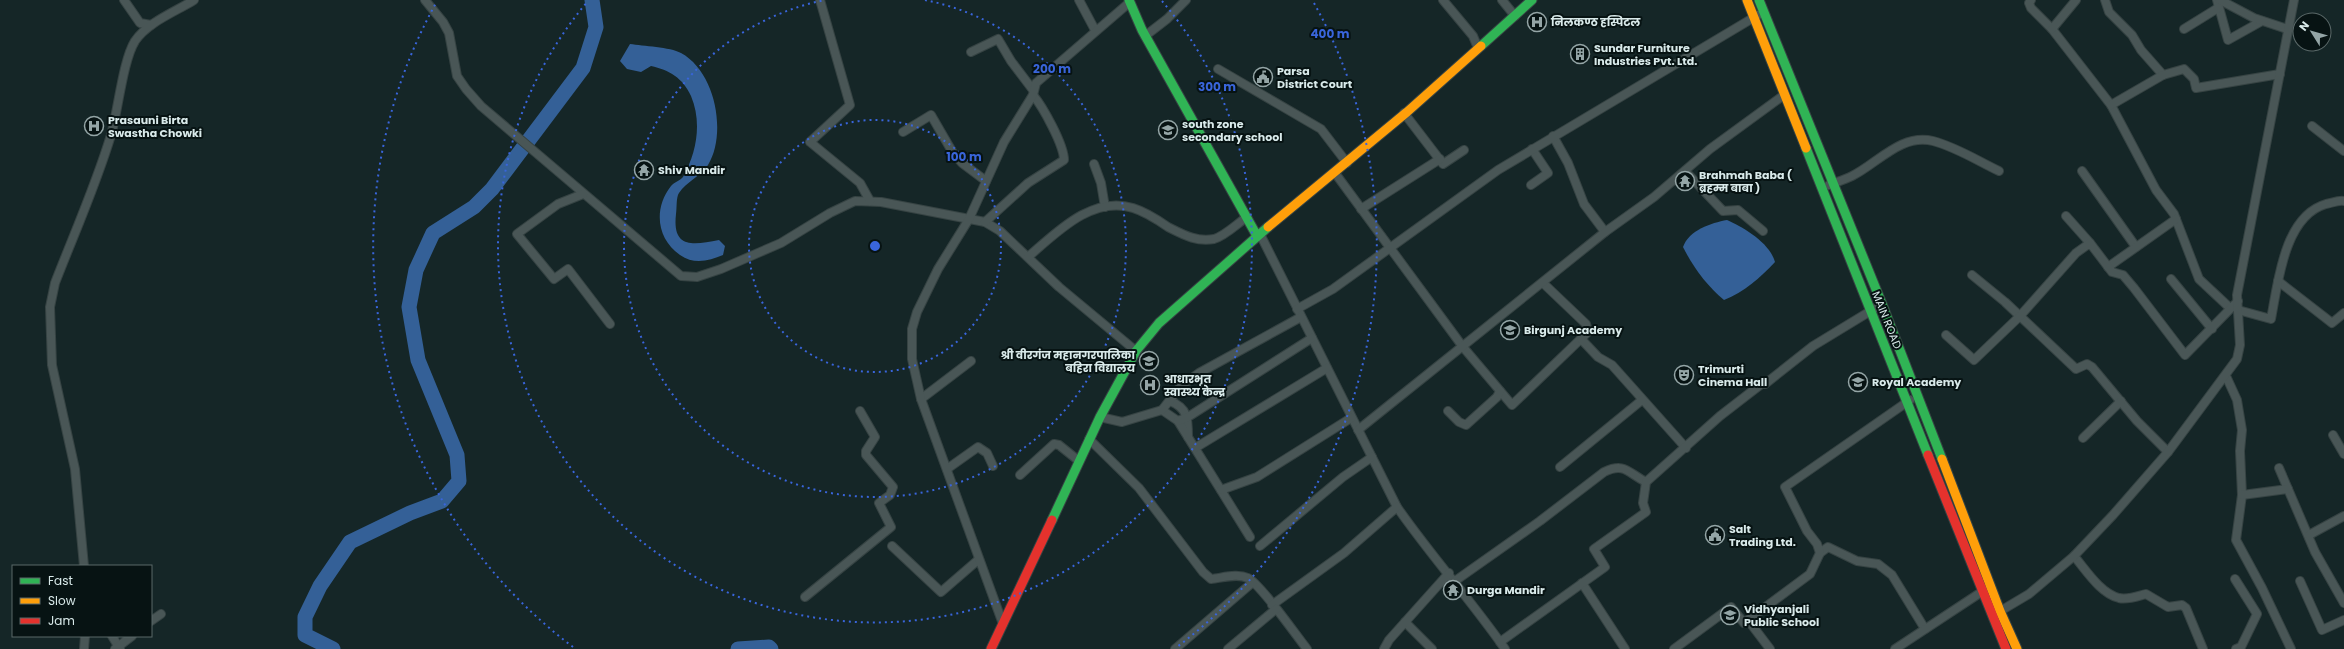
<svg xmlns="http://www.w3.org/2000/svg" width="2344" height="649" font-family="Poppins,'Noto Sans Devanagari',sans-serif">
  <style>
    .water { fill: #346097 }
    .lines { fill: none; stroke-linecap: round; stroke-linejoin: round }
    .river { stroke: #346097; stroke-width: 15 }
    .street-casing { stroke: #364343; stroke-width: 10 }
    .fast-casing { stroke: #364343; stroke-width: 11 }
    .slow-casing { stroke: #364343; stroke-width: 11 }
    .jam-casing { stroke: #364343; stroke-width: 11 }
    .street { stroke: #495656; stroke-width: 8 }
    .fast { stroke: #30b455; stroke-width: 9 }
    .slow { stroke: #ff9f0a; stroke-width: 9 }
    .jam { stroke: #e5322d; stroke-width: 9 }
    .ring { fill: none; stroke: #3965db; stroke-width: 2; stroke-dasharray: 2 4 }
    .labels { text-anchor: middle; stroke-width: 4; stroke-linejoin: round; paint-order: stroke }
    .poi-label { font-size: 11px; font-weight: bold; fill: #d9eaea; stroke: #071313; text-anchor: start }
    .street-label { font-size: 11px; fill: #d9eaea; stroke: #071313 }
    .centre { fill: #3965db; stroke: #071313; stroke-width: 2 }
    .ring-label { font-size: 12px; text-anchor: middle; font-weight: bold; fill: #3965db; stroke: #071313; stroke-width: 4; stroke-linejoin: round; paint-order: stroke }
  </style>
  <rect width="100%" height="100%" fill="#152627"/>
  <g class="water">
    <path d="M630,44C643,46 670,47 681,53C716,72 727,134 708,165C701,176 686,182 679,193C676,197 677,208 676,214C672,249 693,245 719,240L725,246L723,255C709,261 694,265 680,255C657,239 653,209 671,186C674,182 680,181 683,177C697,152 702,122 691,96C683,78 669,70 651,66L641,72L627,69L620,61Z"/>
    <path d="M1727,220C1743,227 1770,243 1775,262C1760,278 1744,292 1724,300C1707,286 1693,267 1683,247C1689,230 1711,223 1727,220Z"/>
  </g>
  <g class="lines">
    <g class="river">
      <path d="M333,649L305,635V617L320,586L350,542L410,513L442,501L459,481L457,455L418,360L409,307L416,270L433,233L474,207L492,189L583,68L596,27L592,0"/>
      <path d="M738,649L769,647L771,649"/>
    </g>
    <defs>
      <g id="street">
        <path d="M124,0L140,23L151,25"/>
        <path d="M425,0L443,22L449,33L457,76L466,89L481,106L681,276L697,277L721,269L781,243L830,213L855,201L881,202L985,222L1000,231L1059,287L1136,351"/>
        <path d="M820,0L850,105L810,142L860,183L870,201"/>
        <path d="M1079,0L1095,30"/>
        <path d="M1443,0L1473,36L1478,48"/>
        <path d="M1502,0L1515,16"/>
        <path d="M2031,0L2029,3L2031,8L2052,29L2111,105L2156,190L2174,214L2199,279L2230,308"/>
        <path d="M2105,0L2109,12L2132,35L2141,50L2163,75"/>
        <path d="M2217,0L2228,40L2262,21"/>
        <path d="M2220,0L2254,18L2287,29"/>
        <path d="M2052,29L2076,0"/>
        <path d="M2184,29L2218,8"/>
        <path d="M1145,36L1167,19L1186,0"/>
        <path d="M971,52L998,39L1011,61L1033,90"/>
        <path d="M1218,69L1321,129L1347,163"/>
        <path d="M2111,105L2163,75L2184,69L2194,79L2196,88L2280,74"/>
        <path d="M1404,113L1443,164L1464,150"/>
        <path d="M2312,126L2344,151"/>
        <path d="M903,132L931,115L953,153L962,163L986,181"/>
        <path d="M1553,136L1568,163L1584,204L1605,232"/>
        <path d="M1094,164L1101,183L1105,207"/>
        <path d="M1685,171L1723,211L1738,210L1763,231"/>
        <path d="M2082,171L2136,247"/>
        <path d="M1335,173L1463,347L1512,405L1588,332L1586,324L1543,283"/>
        <path d="M1531,185L1548,173L1532,149"/>
        <path d="M1829,185C1836,182 1844,180 1852,176C1877,164 1901,133 1933,141C1956,147 1978,161 1999,171"/>
        <path d="M583,194L558,204L517,234L554,279L568,269L610,324"/>
        <path d="M1361,209L1440,159"/>
        <path d="M2066,216L2090,243"/>
        <path d="M985,222L1028,183L1064,160C1064,145 1043,107 1033,95"/>
        <path d="M1260,234L1397,507C1431,556 1471,600 1505,649"/>
        <path d="M1028,257C1056,233 1092,195 1133,208C1146,212 1158,220 1168,227C1184,235 1196,242 1214,239C1225,236 1238,223 1247,217"/>
        <path d="M2108,267L2176,219"/>
        <path d="M1972,275L2005,302L2076,369L2087,364L2092,367L2137,421L2168,452"/>
        <path d="M2171,279L2212,329"/>
        <path d="M2278,281L2332,323L2344,313"/>
        <path d="M1297,309L1333,289L1498,170L1758,15"/>
        <path d="M2238,310L2271,319C2278,283 2284,216 2326,204C2332,203 2338,200 2344,201"/>
        <path d="M1946,335L1974,360L2020,316L2076,253L2090,243L2112,272L2123,275L2134,288L2185,355L2238,301"/>
        <path d="M1582,340L1598,357L1612,365L1686,448"/>
        <path d="M2226,376L2237,400L2242,430L2240,451L2242,495L2236,540L2262,588L2291,649"/>
        <path d="M921,399L971,361"/>
        <path d="M1170,401C1188,408 1188,419 1188,437"/>
        <path d="M1162,410L1178,421L1250,537"/>
        <path d="M1448,411L1459,422L1466,425L1497,397L1500,391"/>
        <path d="M1100,417L1122,422L1162,410L1180,387L1199,373L1301,317"/>
        <path d="M1178,421L1188,417L1312,338"/>
        <path d="M1358,430L1605,232L1654,197L1710,149L1784,95"/>
        <path d="M2333,435L2344,454"/>
        <path d="M2083,438L2121,401"/>
        <path d="M1089,439L1139,488L1203,572L1211,579C1222,578 1237,573 1248,578C1262,586 1295,634 1307,649"/>
        <path d="M1195,448L1327,368"/>
        <path d="M1560,467L1642,400"/>
        <path d="M2279,468L2315,552L2344,603"/>
        <path d="M947,469L978,447L987,453L993,466"/>
        <path d="M1020,475L1054,444L1059,445L1079,461"/>
        <path d="M1221,490L1257,477L1351,418"/>
        <path d="M2242,495L2288,489"/>
        <path d="M2309,535L2344,516"/>
        <path d="M892,546L941,592L978,560"/>
        <path d="M1260,546L1343,477L1372,457"/>
        <path d="M1820,553L1828,547L1857,561L1878,564L1892,575L1925,629"/>
        <path d="M2074,556C2086,570 2100,593 2119,598C2128,600 2138,596 2146,594L2168,607L2182,605L2186,608L2203,649"/>
        <path d="M84,566L75,469L52,365L50,307L55,283C74,234 96,185 111,135C118,111 123,60 135,41C148,22 175,12 194,0"/>
        <path d="M2235,579L2257,614L2241,647L2236,649"/>
        <path d="M1455,581L1540,521L1604,472C1625,462 1628,473 1646,482"/>
        <path d="M2300,581L2322,630L2344,620"/>
        <path d="M1582,583L1625,649"/>
        <path d="M805,597L891,527L879,503L890,495L893,487L866,455V451L875,437L860,411"/>
        <path d="M1272,605L1344,553L1397,507"/>
        <path d="M1997,613L2029,594L2074,556L2113,515L2168,452L2237,359L2240,345L2237,295L2294,0"/>
        <path d="M1748,620L1770,649"/>
        <path d="M151,621L161,614"/>
        <path d="M1405,622L1432,649"/>
        <path d="M1003,624L921,399L912,359V329L917,312L938,269L969,219L1004,142L1033,95L1036,83L1130,2"/>
        <path d="M112,636L120,649"/>
        <path d="M1500,642L1605,567L1594,549L1646,512L1643,503L1646,482L1720,416L1764,382L1765,384L1813,346L1882,304"/>
        <path d="M84,649L85,636"/>
        <path d="M115,649L132,636"/>
        <path d="M1175,649L1253,582"/>
        <path d="M1228,649L1276,609"/>
        <path d="M1384,649L1389,640L1449,573"/>
        <path d="M1674,649L1731,607L1744,623L1810,574L1820,553L1817,544L1807,531L1785,487L1910,400"/>
        <path d="M1895,649L1986,589"/>
      </g>
      <g id="fast">
        <path d="M1129,0L1142,30L1257,236"/>
        <path d="M1759,0L1882,304L1942,459"/>
        <path d="M1481,46L1532,0"/>
        <path d="M1806,148L1928,455"/>
        <path d="M1052,520L1100,417L1136,351L1159,323L1268,227"/>
      </g>
      <g id="slow">
        <path d="M1747,0L1806,148"/>
        <path d="M1268,227L1407,112L1481,46"/>
        <path d="M1942,459L2000,611L2017,649"/>
      </g>
      <g id="jam">
        <path d="M1928,455L2006,649"/>
        <path d="M991,649L1052,520"/>
      </g>
    </defs>
    <use href="#street" class="street-casing"/>
    <use href="#fast" class="fast-casing"/>
    <use href="#slow" class="slow-casing"/>
    <use href="#jam" class="jam-casing"/>
    <use href="#street" class="street"/>
    <use href="#fast" class="fast"/>
    <use href="#slow" class="slow"/>
    <use href="#jam" class="jam"/>
  </g>
  <g class="ring">
    <circle cx="875" cy="246" r="126"/>
    <path d="M925 0A251 251 0 1 1 825 0"/>
    <path d="M1162 1A377 377 0 1 1 588 1"/>
    <path d="M573 647A502 502 0 0 1 436 3M1314 3A502 502 0 0 1 1177 647"/>
  </g>
  <defs>
    <symbol id="hospital-ring" viewBox="-11 -11 22 22"><circle r="9.5" fill="#071313" stroke="#94a5a6" stroke-width="1.5"/><path d="M-5-5h3v3.5h4V-5h3V5h-3V1.5h-4V5h-3Z" fill="#94a5a6"/></symbol>
    <symbol id="building-ring" viewBox="-11 -11 22 22"><circle r="9.5" fill="#071313" stroke="#94a5a6" stroke-width="1.5"/><path d="M-4-6H4V6H1V3H-1V6H-4ZM-2.5-4.3h1.7v1.8h-1.7ZM.8-4.3h1.7v1.8H.8ZM-2.5-1h1.7V.8h-1.7ZM.8-1h1.7V.8H.8Z" fill="#94a5a6"/></symbol>
    <symbol id="civic-ring" viewBox="-11 -11 22 22"><circle r="9.5" fill="#071313" stroke="#94a5a6" stroke-width="1.5"/><path d="M-.6-6.5H3V-4.5H.6V-3L4-1V1h2V6H-6V1h2V-1L-.6-3ZM-1.2 2.5V6h2.4V2.5Z" fill="#94a5a6"/></symbol>
    <symbol id="school-ring" viewBox="-11 -11 22 22"><circle r="9.5" fill="#071313" stroke="#94a5a6" stroke-width="1.5"/><path d="M0-5L7-2L0 1L-7-2ZM-4 1L0 2.5L4 1V4Q0 6-4 4Z" fill="#94a5a6"/></symbol>
    <symbol id="temple-ring" viewBox="-11 -11 22 22"><circle r="9.5" fill="#071313" stroke="#94a5a6" stroke-width="1.5"/><path d="M0-6L5-2H3V0L6.5 2.5H4V6H1.5V3h-3V6H-4V2.5H-6.5L-3 0V-2H-5Z" fill="#94a5a6"/></symbol>
    <symbol id="theatre-ring" viewBox="-11 -11 22 22"><circle r="9.5" fill="#071313" stroke="#94a5a6" stroke-width="1.5"/><path d="M-5-5.5Q0-4 5-5.5V0Q5 5 0 6Q-5 5-5 0ZM-3.3-2.5H-1v1.5H-3.3ZM1-2.5H3.3v1.5H1ZM-2.8 1Q0 5.5 2.8 1Z" fill="#94a5a6"/></symbol>
  </defs>
  <g fill-rule="evenodd">
    <use href="#hospital-ring" x="1526" y="11" width="22" height="22"/>
    <use href="#building-ring" x="1569" y="43" width="22" height="22"/>
    <use href="#civic-ring" x="1252" y="66" width="22" height="22"/>
    <use href="#hospital-ring" x="83" y="115" width="22" height="22"/>
    <use href="#school-ring" x="1157" y="119" width="22" height="22"/>
    <use href="#temple-ring" x="633" y="159" width="22" height="22"/>
    <use href="#temple-ring" x="1674" y="170" width="22" height="22"/>
    <use href="#school-ring" x="1499" y="319" width="22" height="22"/>
    <use href="#school-ring" x="1138" y="350" width="22" height="22"/>
    <use href="#theatre-ring" x="1673" y="364" width="22" height="22"/>
    <use href="#school-ring" x="1847" y="371" width="22" height="22"/>
    <use href="#hospital-ring" x="1139" y="374" width="22" height="22"/>
    <use href="#civic-ring" x="1704" y="524" width="22" height="22"/>
    <use href="#temple-ring" x="1442" y="579" width="22" height="22"/>
    <use href="#school-ring" x="1719" y="604" width="22" height="22"/>
  </g>
  <g class="labels">
    <g class="poi-label">
      <text x="1551" y="26">निलकण्ठ हस्पिटल</text>
      <text x="1594" y="52">Sundar Furniture<tspan x="1594" dy="13">Industries Pvt. Ltd.</tspan></text>
      <text x="1277" y="75">Parsa<tspan x="1277" dy="13">District Court</tspan></text>
      <text x="108" y="124">Prasauni Birta<tspan x="108" dy="13">Swastha Chowki</tspan></text>
      <text x="1182" y="128">south zone<tspan x="1182" dy="13">secondary school</tspan></text>
      <text x="658" y="174">Shiv Mandir</text>
      <text x="1699" y="179">Brahmah Baba (<tspan x="1699" dy="13">ब्रहम्म बाबा )</tspan></text>
      <text x="1524" y="334">Birgunj Academy</text>
      <text x="1135" y="359" text-anchor="end">श्री वीरगंज महानगरपालिका<tspan x="1135" dy="13">बहिरा विद्यालय</tspan></text>
      <text x="1698" y="373">Trimurti<tspan x="1698" dy="13">Cinema Hall</tspan></text>
      <text x="1164" y="383">आधारभूत<tspan x="1164" dy="13">स्वास्थ्य केन्द्र</tspan></text>
      <text x="1872" y="386">Royal Academy</text>
      <text x="1729" y="533">Salt<tspan x="1729" dy="13">Trading Ltd.</tspan></text>
      <text x="1467" y="594">Durga Mandir</text>
      <text x="1744" y="613">Vidhyanjali<tspan x="1744" dy="13">Public School</tspan></text>
    </g>
    <g class="street-label">
      <text transform="translate(1887 320) rotate(68)" y="4">MAIN ROAD</text>
    </g>
  </g>
  <circle cx="875" cy="246" r="6" class="centre"/>
  <g class="ring-label">
    <text x="1330" y="38">400 m</text>
    <text x="1052" y="73">200 m</text>
    <text x="1217" y="91">300 m</text>
    <text x="964" y="161">100 m</text>
  </g>
  <rect x="12" y="565" width="140" height="72" fill="#071313" stroke="#5b6969"/>
  <rect x="20" y="578" width="20" height="6" fill="#30b455" stroke="#5b6969"/>
  <text x="48" y="585" font-size="12" fill="#d9eaea">Fast</text>
  <rect x="20" y="598" width="20" height="6" fill="#ff9f0a" stroke="#5b6969"/>
  <text x="48" y="605" font-size="12" fill="#d9eaea">Slow</text>
  <rect x="20" y="618" width="20" height="6" fill="#e5322d" stroke="#5b6969"/>
  <text x="48" y="625" font-size="12" fill="#d9eaea">Jam</text>
  <g transform="translate(2312 32) rotate(307)"><circle r="19" fill="#071313" stroke="#5b6969"/>
  <path d="M0-3L7 15L0 10L-7 15Z" fill="#94a5a6"/>
  <text y="-6" font-size="11" font-weight="bold" text-anchor="middle" fill="#d9eaea">N</text>
  </g>
</svg>
